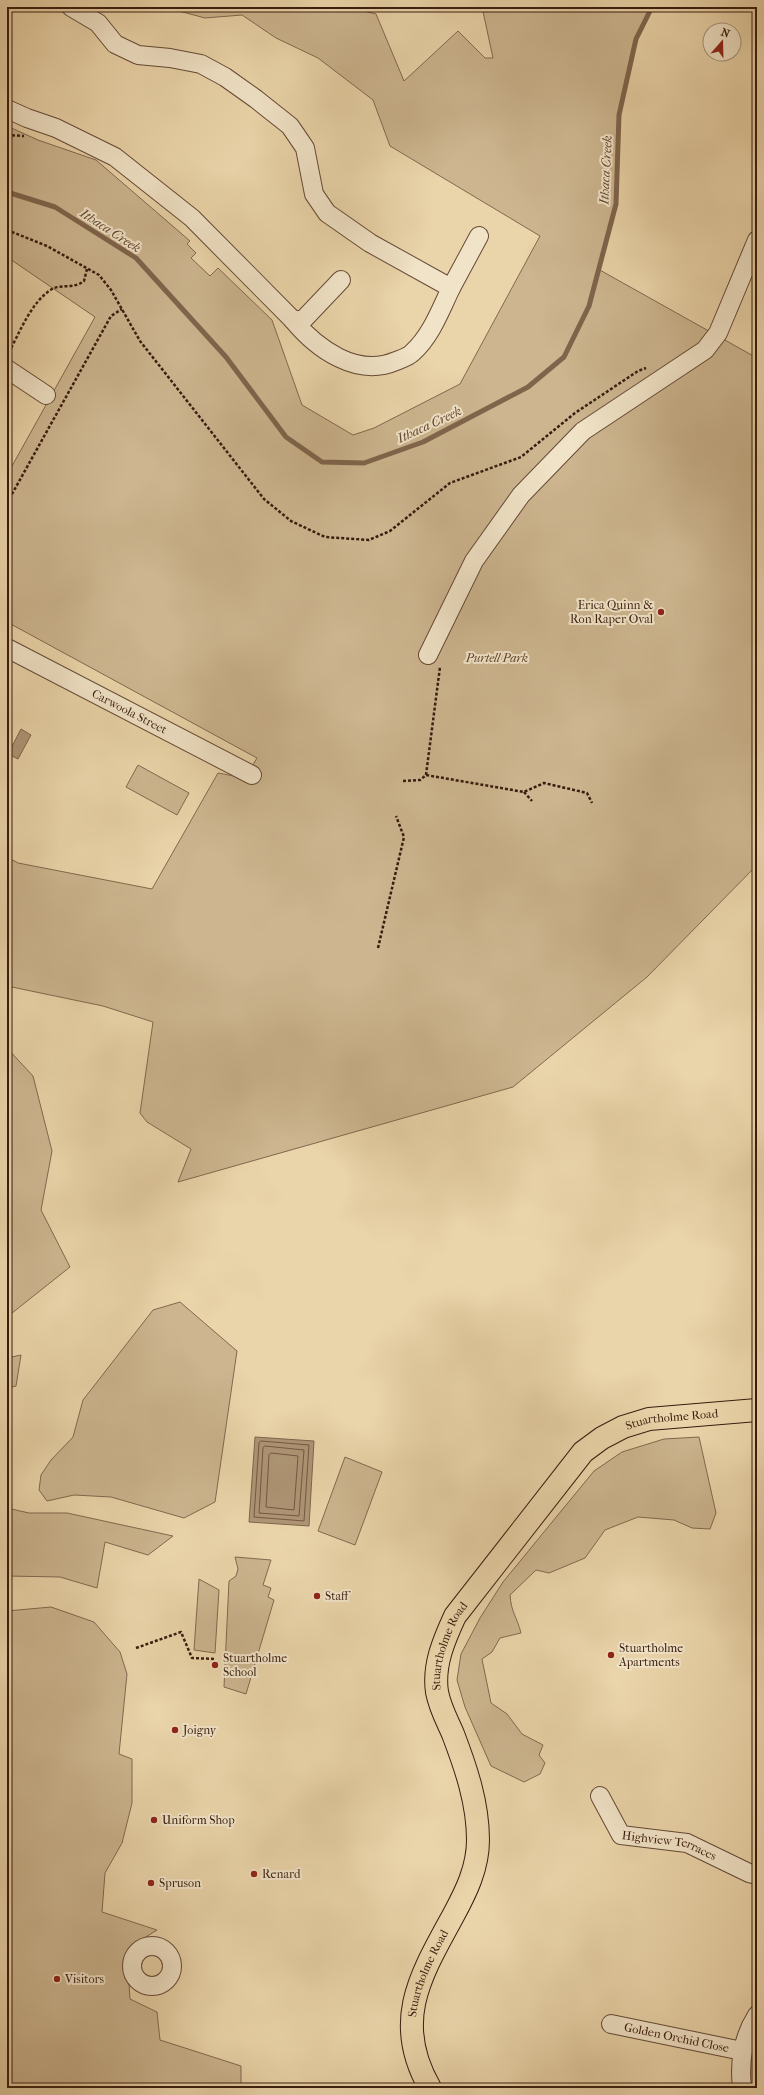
<svg xmlns="http://www.w3.org/2000/svg" width="764" height="2095" font-family="'IM FELL French Canon',serif">
  <style>
    .green { fill: #ccb58f; stroke: #82684f }
    .water { fill: #ae9575; stroke: #7f654c }
    .lines { fill: none; stroke-linecap: round; stroke-linejoin: round }
    .shore { stroke: #745842; stroke-width: 1 }
    .stream { stroke: #7f654c; stroke-width: 5 }
    .minor-casing { stroke: #654a36; stroke-width: 20 }
    .major-casing { stroke: #391c0f; stroke-width: 24 }
    .path { stroke: #391c0f; stroke-width: 2.5; stroke-dasharray: 3 2; stroke-linecap: butt }
    .minor { stroke: #f1e3c7; stroke-width: 18 }
    .major { stroke: #ead4a9; stroke-width: 22 }
    .poi-dot { fill: #8f2418; stroke: #f1e3c7; stroke-width: 1.5 }
    .labels { text-anchor: middle; stroke-width: 4; stroke-linejoin: round; paint-order: stroke }
    .poi-label { font-size: 12px; fill: #391c0f; stroke: #f1e3c7; text-anchor: start }
    .park-label { font-size: 12px; font-style: italic; fill: #5e422f; stroke: #f1e3c7 }
    .street-label { font-size: 12px; fill: #391c0f; stroke: #f1e3c7 }
    .water-label { font-size: 13px; font-style: italic; fill: #624633; stroke: #f1e3c7 }
  </style>
  <rect width="100%" height="100%" fill="#ead4a9"/>
  <filter id="stains"><feTurbulence type="fractalNoise" baseFrequency=".005" numOctaves="4"/><feColorMatrix values="0 0 0 0 .2 0 0 0 0 .09 0 0 0 0 .02 0 0 0 .5 -.17"/></filter>
  <radialGradient id="worn" r=".72"><stop offset=".6" stop-color="#630" stop-opacity="0"/><stop offset="1" stop-color="#630" stop-opacity=".3"/></radialGradient>
  <g class="green">
    <path d="M164,7H346L376,14L404,81L458,31L485,58H493L482,7H652L636,39L619,115L616,204L598,269L757,358V865L647,977L513,1087L178,1182L191,1149L147,1122L140,1113L153,1022L103,1006L7,986V857L18,863L152,889L218,773L245,778L257,758L7,622V475L95,317L7,257V126L38,140L96,160L190,241L187,244L196,253L191,258L210,276L218,268L272,320L302,405L353,435L374,428L460,384L540,236L390,146L373,100L318,58L276,38L242,15L205,18Z"/>
    <path d="M138,765L189,793L177,815L126,787Z"/>
    <path d="M7,1048L33,1076L52,1151L41,1210L70,1267L7,1317Z"/>
    <path d="M180,1302L237,1351L215,1502L184,1518L111,1497L74,1495L47,1501L39,1490L41,1475L51,1460L73,1437L83,1400L153,1310Z"/>
    <path d="M21,1355L16,1386L7,1388V1358Z"/>
    <path d="M699,1437L716,1513L710,1529L692,1528L674,1520L638,1517L605,1530L585,1558L549,1573L536,1570L510,1595C511,1612 517,1617 521,1633L500,1638L492,1652L482,1659L491,1703L507,1714L522,1734L543,1745L539,1755L545,1763L540,1774L524,1782L491,1766L465,1707L457,1680L461,1654L480,1618L503,1582L594,1471L622,1452L664,1439Z"/>
    <path d="M345,1457L382,1472L355,1545L318,1531Z"/>
    <path d="M7,1508L29,1513H67L173,1536L148,1555L105,1542L97,1588L60,1577L7,1576Z"/>
    <path d="M235,1557L271,1560L263,1585L271,1588L268,1597L274,1600L246,1694L224,1687L229,1581L236,1576L238,1569Z"/>
    <path d="M199,1579L219,1590L215,1653L194,1650Z"/>
    <path d="M51,1607L94,1622L120,1652L127,1674L119,1754L132,1759V1803L122,1843L105,1873L102,1912L157,1930L141,1940L127,1956L130,1999L157,2012L160,2040L241,2066V2085L258,2088H7V1611Z"/>
  </g>
  <g class="water">
    <path d="M21,729L31,735L18,759L8,754Z"/>
    <path d="M255,1437L314,1441L309,1526L249,1522Z"/>
  </g>
  <g class="lines">
    <g class="shore">
      <path d="M261,1441L309,1445L304,1521L254,1517L259,1443Z"/>
      <path d="M265,1446L304,1450L299,1516L259,1513L263,1448Z"/>
      <path d="M271,1453L298,1456L294,1510L266,1507L269,1455Z"/>
    </g>
    <path class="stream" d="M7,192L55,207L136,258L226,357L286,437L322,462L364,463L423,442L528,387L564,357L589,306L616,204L619,115L636,39L652,7"/>
    <defs>
      <g id="minor">
        <path d="M71,7L98,23L115,44L138,55L170,58L201,64L225,77L256,99L290,126L305,148L314,194L327,213L370,243L451,288C440,311 431,336 412,353C408,357 401,359 396,361C357,378 317,349 293,320"/>
        <path d="M7,109L27,118L56,128L115,157L192,218L293,320H303L341,280"/>
        <path d="M451,288L479,236"/>
        <path d="M7,369L46,395"/>
        <path id="s1" d="M7,648L252,775"/>
        <path d="M428,655L474,561L521,495L583,431L705,350L718,333L757,240"/>
        <path id="s2" d="M600,1796L621,1835L687,1843L749,1873L757,1875"/>
        <circle cx="152" cy="1966" r="20"/>
        <path id="s3" d="M611,2024L742,2051"/>
        <path d="M742,2088C739,2062 743,2037 757,2015"/>
      </g>
      <g id="major">
        <path id="s4" d="M430,2088C392,2022 420,1976 453,1916C466,1892 478,1868 478,1840C478,1803 466,1768 453,1734C447,1720 440,1708 437,1692C433,1665 444,1640 455,1616L583,1452L602,1438L623,1427L649,1419L757,1410"/>
      </g>
    </defs>
    <use href="#minor" class="minor-casing"/>
    <use href="#major" class="major-casing"/>
    <g class="path">
      <path d="M7,135L24,136"/>
      <path d="M7,230L47,246L99,275L111,290L140,341L264,499L291,521L325,537L369,540L390,531L450,483L521,457L575,413L638,371L646,368"/>
      <path d="M9,352C20,332 31,302 52,289C62,284 74,289 84,281L87,269"/>
      <path d="M7,503L111,316L122,309"/>
      <path d="M426,775L440,667"/>
      <path d="M403,781L420,780L426,775L524,792L544,783L587,793L592,803"/>
      <path d="M524,792L532,801"/>
      <path d="M378,948L404,837L396,816"/>
      <path d="M136,1648L181,1632L192,1658L215,1659"/>
    </g>
    <use href="#minor" class="minor"/>
    <use href="#major" class="major"/>
  </g>
  <g class="poi-dot">
    <circle cx="661" cy="612" r="4"/>
    <circle cx="317" cy="1596" r="4"/>
    <circle cx="611" cy="1655" r="4"/>
    <circle cx="215" cy="1665" r="4"/>
    <circle cx="175" cy="1730" r="4"/>
    <circle cx="154" cy="1820" r="4"/>
    <circle cx="254" cy="1874" r="4"/>
    <circle cx="151" cy="1883" r="4"/>
    <circle cx="57" cy="1979" r="4"/>
  </g>
  <g class="labels">
    <g class="poi-label">
      <text x="653" y="609" text-anchor="end">Erica Quinn &amp;<tspan x="653" dy="14">Ron Raper Oval</tspan></text>
      <text x="325" y="1600">Staff</text>
      <text x="619" y="1652">Stuartholme<tspan x="619" dy="14">Apartments</tspan></text>
      <text x="223" y="1662">Stuartholme<tspan x="223" dy="14">School</tspan></text>
      <text x="183" y="1734">Joigny</text>
      <text x="162" y="1824">Uniform Shop</text>
      <text x="262" y="1878">Renard</text>
      <text x="159" y="1887">Spruson</text>
      <text x="65" y="1983">Visitors</text>
    </g>
    <g class="park-label">
      <text x="497" y="662">Purtell Park</text>
    </g>
    <g class="street-label">
      <text dy="4" stroke="none"><textPath href="#s1" startOffset="138">Carwoola Street</textPath></text>
      <text dy="4" stroke="none"><textPath href="#s4" startOffset="804">Stuartholme Road</textPath></text>
      <text dy="4" stroke="none"><textPath href="#s4" startOffset="468">Stuartholme Road</textPath></text>
      <text dy="4" stroke="none"><textPath href="#s2" startOffset="94">Highview Terraces</textPath></text>
      <text dy="4" stroke="none"><textPath href="#s4" startOffset="121">Stuartholme Road</textPath></text>
      <text dy="4" stroke="none"><textPath href="#s3" startOffset="67">Golden Orchid Close</textPath></text>
    </g>
    <g class="water-label">
      <text transform="translate(605 170) rotate(-87)" y="5">Ithaca Creek</text>
      <text transform="translate(111 230) rotate(33)" y="5">Ithaca Creek</text>
      <text transform="translate(429 424) rotate(-25)" y="5">Ithaca Creek</text>
    </g>
  </g>
  <rect width="764" height="2095" fill="none" stroke="#ead4a9" stroke-width="24"/>
  <rect x="8" y="8" width="748" height="2079" fill="none" stroke="#391c0f" stroke-width="2"/>
  <rect x="12" y="12" width="740" height="2071" fill="none" stroke="#391c0f"/>
  <g transform="translate(722 42) rotate(20)"><circle r="19" fill="#f1e3c7" stroke="#a7937d"/>
  <path d="M0-3L7 15L0 10L-7 15Z" fill="#8f2418"/>
  <text y="-6" font-size="11" font-weight="bold" text-anchor="middle" fill="#391c0f">N</text>
  </g>
  <rect width="100%" height="100%" filter="url(#stains)"/>
  <rect width="100%" height="100%" fill="url(#worn)"/>
</svg>
